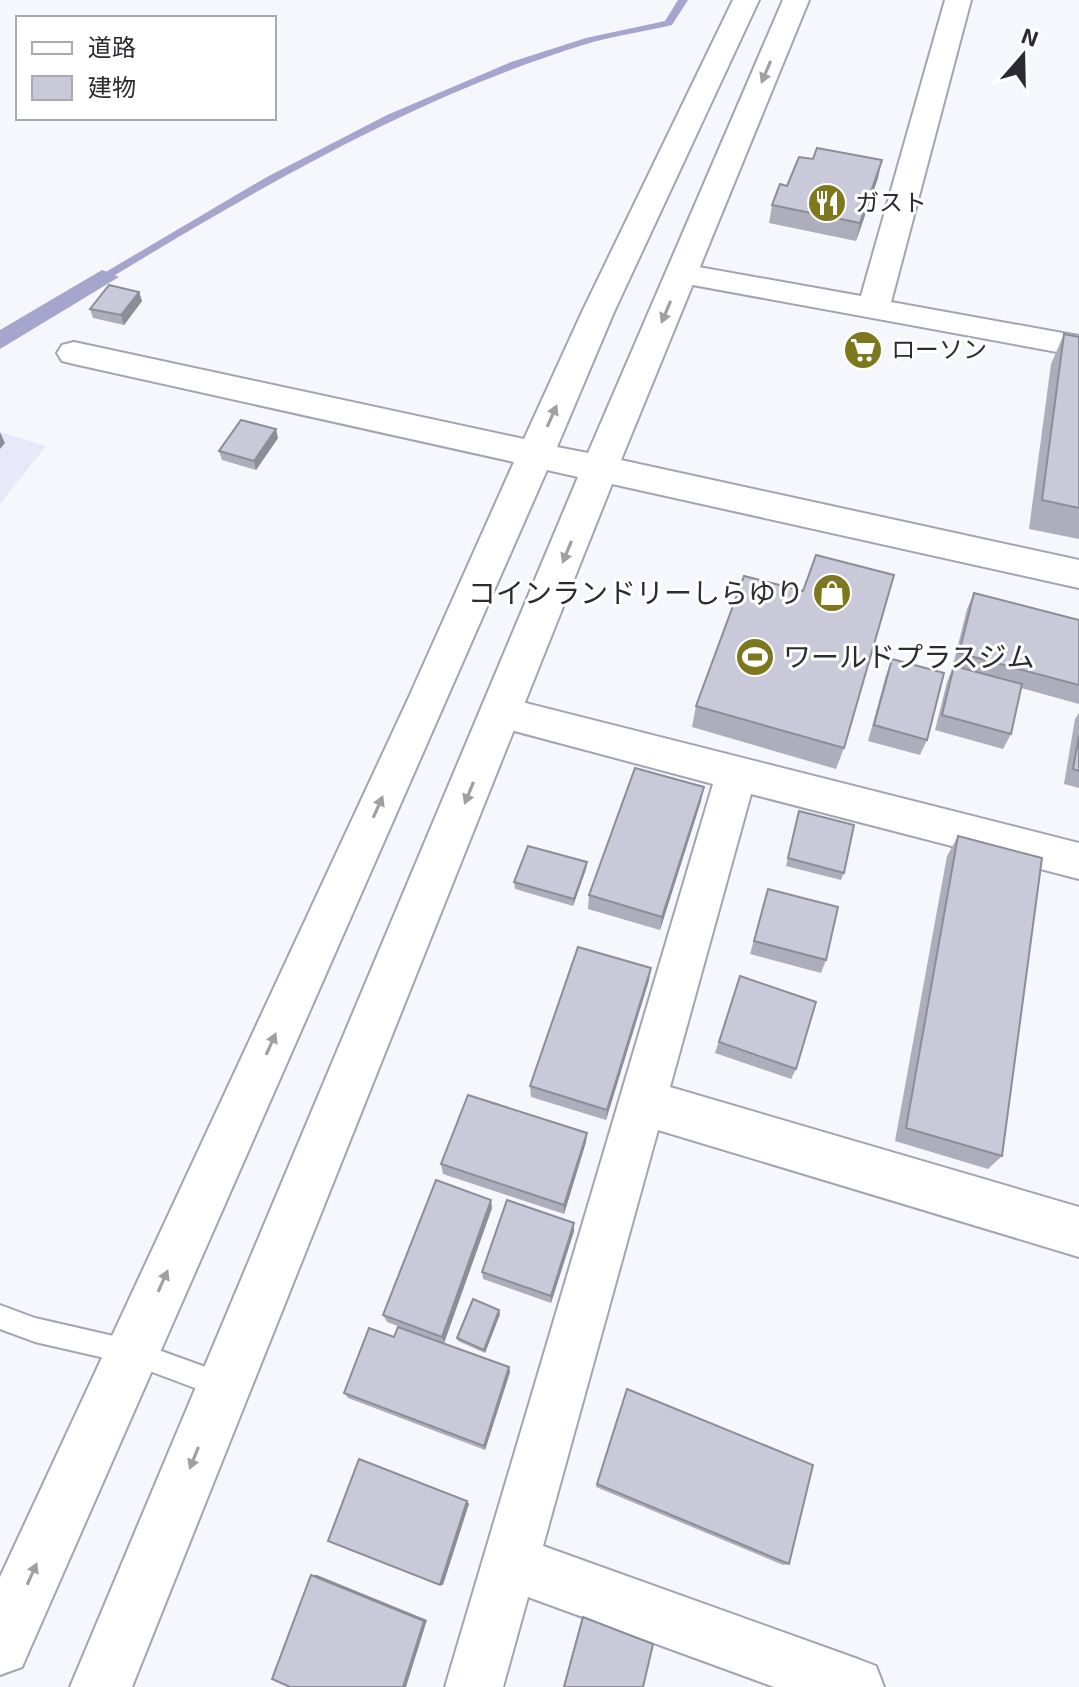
<svg xmlns="http://www.w3.org/2000/svg" width="1079" height="1687" font-family="'Exo 2','Noto Sans JP',sans-serif">
  <style>
    .built { fill: #e9e8fb }
    .water { fill: #a6a5cd }
    .lines { fill: none; stroke-linecap: round; stroke-linejoin: round }
    .stream { fill: #a6a5cd; fill-rule: evenodd }
    .lane-casing { stroke: #a4a3b2; stroke-width: 4 }
    .street-casing { stroke: #a4a3b2; stroke-width: 4 }
    .secondary-casing { stroke: #a4a3b2; stroke-width: 4 }
    .lane { fill: #fff; fill-rule: evenodd }
    .street { fill: #fff; fill-rule: evenodd }
    .secondary { fill: #fff; fill-rule: evenodd }
    .wall { fill: #adadbb }
    .shaded-wall { fill: #8d8d98 }
    .building { fill: #c9c9d9; stroke: #8d8d98; stroke-width: 2 }
    .oneway { fill: #a0a0a2 }
    .labels { text-anchor: middle; stroke-width: 6; stroke-linejoin: round; paint-order: stroke }
    .far-poi-label { font-size: 24px; fill: #2b2b31; stroke: #fff; text-anchor: start }
    .poi-label { font-size: 28px; fill: #2b2b31; stroke: #fff; text-anchor: end }
  </style>
  <rect width="100%" height="100%" fill="#f6f6fd"/>
  <path class="built" d="M0,432L46,446L0,504Z"/>
  <path class="water" d="M102,270L119,277L0,349V330Z"/>
  <g class="lines">
    <path class="stream" d="M678,0H688L672,25C643,32 612,36 583,45C409,99 252,192 97,286L93,287L87,283L265,178L387,115L511,62L586,38L665,21Z"/>
    <defs>
      <path id="lane" d="M0,1305L35,1318L131,1340L233,1377L237,1386L233,1395L224,1399L131,1364L35,1342L0,1329Z"/>
      <g id="street">
        <path d="M945,0H971L891,302L1079,336V356L671,281L667,274L671,267L682,264L861,296Z"/>
        <path d="M502,697L1079,843V879L751,794L670,1087L1079,1207V1257L658,1130L543,1546L855,1658L876,1666L884,1687H774L528,1597L503,1687H445L713,784L488,724L482,713L488,702Z"/>
      </g>
      <path id="secondary" d="M733,0H759L614,312L557,447L588,453L783,0H809L621,460L1079,560V588L612,484L132,1687H70L578,477L547,470L22,1667L0,1675V1577L409,697L514,462L74,364L62,361L57,353L62,345L74,342L524,439L582,312Z"/>
    </defs>
    <use href="#lane" class="lane-casing"/>
    <use href="#street" class="street-casing"/>
    <use href="#secondary" class="secondary-casing"/>
    <use href="#lane" class="lane"/>
    <use href="#street" class="street"/>
    <use href="#secondary" class="secondary"/>
  </g>
  <g class="wall">
    <path d="M878,178L856,241L769,223L772,205L787,186Z"/>
    <path d="M139,292L142,301L124,325L93,318L90,309Z"/>
    <path d="M1064,334L1079,337V539L1029,529L1051,364Z"/>
    <path d="M278,438L256,470L222,460L219,451Z"/>
    <path d="M974,593L1079,620V704L1021,688L1011,734L1003,749L935,730L947,682L952,669L967,609Z"/>
    <path d="M892,659L927,740L920,755L868,741L886,675Z"/>
    <path d="M696,706L844,748L836,769L692,727Z"/>
    <path d="M1079,713V788L1064,784L1075,719Z"/>
    <path d="M701,801L660,930L588,909L589,895Z"/>
    <path d="M799,811L844,873L841,880L786,866Z"/>
    <path d="M958,836L1002,1156L988,1169L895,1141L947,856Z"/>
    <path d="M587,862L586,869L573,906L515,889L514,882Z"/>
    <path d="M768,889L826,960L821,973L750,954Z"/>
    <path d="M740,976L796,1069L791,1079L715,1053Z"/>
    <path d="M649,980L606,1120L531,1097L530,1086Z"/>
    <path d="M587,1133L586,1142L564,1214L443,1174L441,1164Z"/>
    <path d="M492,1208L444,1343L387,1322L383,1315Z"/>
    <path d="M574,1223V1231L551,1303L483,1279L482,1272Z"/>
    <path d="M500,1314L485,1353L458,1341L457,1338Z"/>
    <path d="M394,1337L510,1372L485,1450L348,1398L344,1393Z"/>
    <path d="M625,1394L789,1564L783,1565L596,1487Z"/>
    <path d="M582,1617L653,1644L643,1687H563Z"/>
  </g>
  <g class="shaded-wall">
    <path d="M882,160L878,178L856,241L860,223Z"/>
    <path d="M139,292L142,301L124,325L121,315Z"/>
    <path d="M276,429L278,438L256,470L254,461Z"/>
    <path d="M0,432L5,443L0,449Z"/>
    <path d="M704,787L701,801L660,930L662,917Z"/>
    <path d="M587,862L586,869L573,906L574,899Z"/>
    <path d="M651,968L649,980L606,1120L607,1110Z"/>
    <path d="M587,1133L586,1142L564,1214V1205Z"/>
    <path d="M491,1200L492,1208L444,1343L442,1337Z"/>
    <path d="M574,1223V1231L551,1303V1296Z"/>
    <path d="M499,1310L500,1314L485,1353L484,1350Z"/>
    <path d="M509,1367L510,1372L485,1450L484,1446Z"/>
    <path d="M467,1501L469,1504L443,1585H440Z"/>
    <path d="M311,1575H317L427,1620L406,1687H403Z"/>
  </g>
  <g class="building">
    <path d="M817,148L882,160L860,223L772,205L780,184L787,186L799,157L813,159Z"/>
    <path d="M109,285L139,292L121,315L90,309Z"/>
    <path d="M1064,334L1079,337V508L1042,500Z"/>
    <path d="M241,420L276,429L254,461L219,451Z"/>
    <path d="M816,555L894,575L844,748L696,706L744,576L803,591Z"/>
    <path d="M974,593L1079,620V685L959,653Z"/>
    <path d="M892,659L944,673L927,740L874,725Z"/>
    <path d="M954,666L1022,684L1011,734L942,715Z"/>
    <path d="M1079,736V771L1073,769Z"/>
    <path d="M635,768L704,787L662,917L589,895Z"/>
    <path d="M799,811L854,825L844,873L788,858Z"/>
    <path d="M958,836L1042,858L1002,1156L906,1128Z"/>
    <path d="M528,846L587,862L574,899L514,882Z"/>
    <path d="M768,889L838,907L826,960L754,941Z"/>
    <path d="M578,947L651,968L607,1110L530,1086Z"/>
    <path d="M740,976L816,1002L796,1069L719,1042Z"/>
    <path d="M468,1095L587,1133L564,1205L441,1164Z"/>
    <path d="M436,1180L491,1200L442,1337L383,1315Z"/>
    <path d="M507,1200L574,1223L551,1296L482,1272Z"/>
    <path d="M473,1299L499,1310L484,1350L457,1338Z"/>
    <path d="M398,1327L509,1367L484,1446L344,1393L369,1328L394,1337Z"/>
    <path d="M627,1389L813,1465L789,1564L597,1484Z"/>
    <path d="M359,1459L467,1501L440,1585L328,1541Z"/>
    <path d="M311,1575L424,1621L403,1687H290L272,1679Z"/>
    <path d="M583,1617L653,1644L643,1687H564Z"/>
  </g>
  <defs><path id="oneway-solid" d="M-6-.8H1V-3.2L6.5 0L1 3.2V.8H-6Z" transform="scale(2)"/></defs>
  <g class="oneway">
    <use href="#oneway-solid" transform="translate(766 72) rotate(113)"/>
    <use href="#oneway-solid" transform="translate(666 312) rotate(113)"/>
    <use href="#oneway-solid" transform="translate(552 416) rotate(-66)"/>
    <use href="#oneway-solid" transform="translate(567 552) rotate(112)"/>
    <use href="#oneway-solid" transform="translate(469 793) rotate(112)"/>
    <use href="#oneway-solid" transform="translate(378 807) rotate(-66)"/>
    <use href="#oneway-solid" transform="translate(271 1044) rotate(-66)"/>
    <use href="#oneway-solid" transform="translate(163 1281) rotate(-66)"/>
    <use href="#oneway-solid" transform="translate(194 1458) rotate(112)"/>
    <use href="#oneway-solid" transform="translate(32 1574) rotate(-66)"/>
  </g>
  <defs>
    <symbol id="restaurant-disc" viewBox="-11 -11 22 22"><circle r="9.5" fill="#7d781e" stroke="#fff"/><path d="M-5-6h1v4h1v-4h1v4h1v-4h1v5L-1.5 .5V6h-2V.5L-5-1ZM5-6V6H3V1.5H1.5Q1.5-4 5-6Z" fill="#fff"/></symbol>
    <symbol id="supermarket-disc" viewBox="-11 -11 22 22"><circle r="9.5" fill="#7d781e" stroke="#fff"/><path d="M-6-5.5h2.5l.6 2H6L4.5 2H-2.5L-4.4-4H-6ZM-1.5 3.2a1.3 1.3 0 1 0 .1 0ZM3 3.2a1.3 1.3 0 1 0 .1 0Z" fill="#fff"/></symbol>
    <symbol id="shop-disc" viewBox="-11 -11 22 22"><circle r="9.5" fill="#7d781e" stroke="#fff"/><path d="M-5-2.5h2.3a2.7 3.5 0 0 1 5.4 0H5L5.5 6h-11ZM-1.5-2.5h3a1.5 2.3 0 0 0-3 0Z" fill="#fff"/></symbol>
    <symbol id="stadium-disc" viewBox="-11 -11 22 22"><circle r="9.5" fill="#7d781e" stroke="#fff"/><path d="M0-5a6.5 5 0 1 0 0 10a6.5 5 0 1 0 0-10ZM-3.5-1.8h7v3.6h-7Z" fill="#fff"/></symbol>
  </defs>
  <g fill-rule="evenodd">
    <use href="#restaurant-disc" x="805" y="181" width="44" height="44"/>
    <use href="#supermarket-disc" x="841" y="328" width="44" height="44"/>
    <use href="#shop-disc" x="810" y="571" width="44" height="44"/>
    <use href="#stadium-disc" x="733" y="635" width="44" height="44"/>
  </g>
  <g class="labels">
    <g class="far-poi-label">
      <text x="855" y="211">ガスト</text>
      <text x="891" y="358">ローソン</text>
    </g>
    <g class="poi-label">
      <text x="804" y="603">コインランドリーしらゆり</text>
      <text x="783" y="667" text-anchor="start">ワールドプラスジム</text>
    </g>
  </g>
  <rect x="16" y="16" width="260" height="104" fill="#ffffff" stroke="#aaaaad" stroke-width="2"/>
  <rect x="32" y="42" width="40" height="12" fill="#ffffff" stroke="#aaaaad" stroke-width="2"/>
  <text x="88" y="56" font-size="24" fill="#2b2b31">道路</text>
  <rect x="32" y="76" width="40" height="24" fill="#c9c9d9" stroke="#aaaaad" stroke-width="2"/>
  <text x="88" y="96" font-size="24" fill="#2b2b31">建物</text>
  <g transform="translate(1023 56) rotate(20)" stroke="#ffffff" stroke-width="6" paint-order="stroke">
  <path d="M0-6L14 30L0 20L-14 30Z" fill="#2b2b31"/>
  <text y="-12" font-size="22" font-weight="bold" text-anchor="middle" fill="#2b2b31">N</text>
  </g>
</svg>
